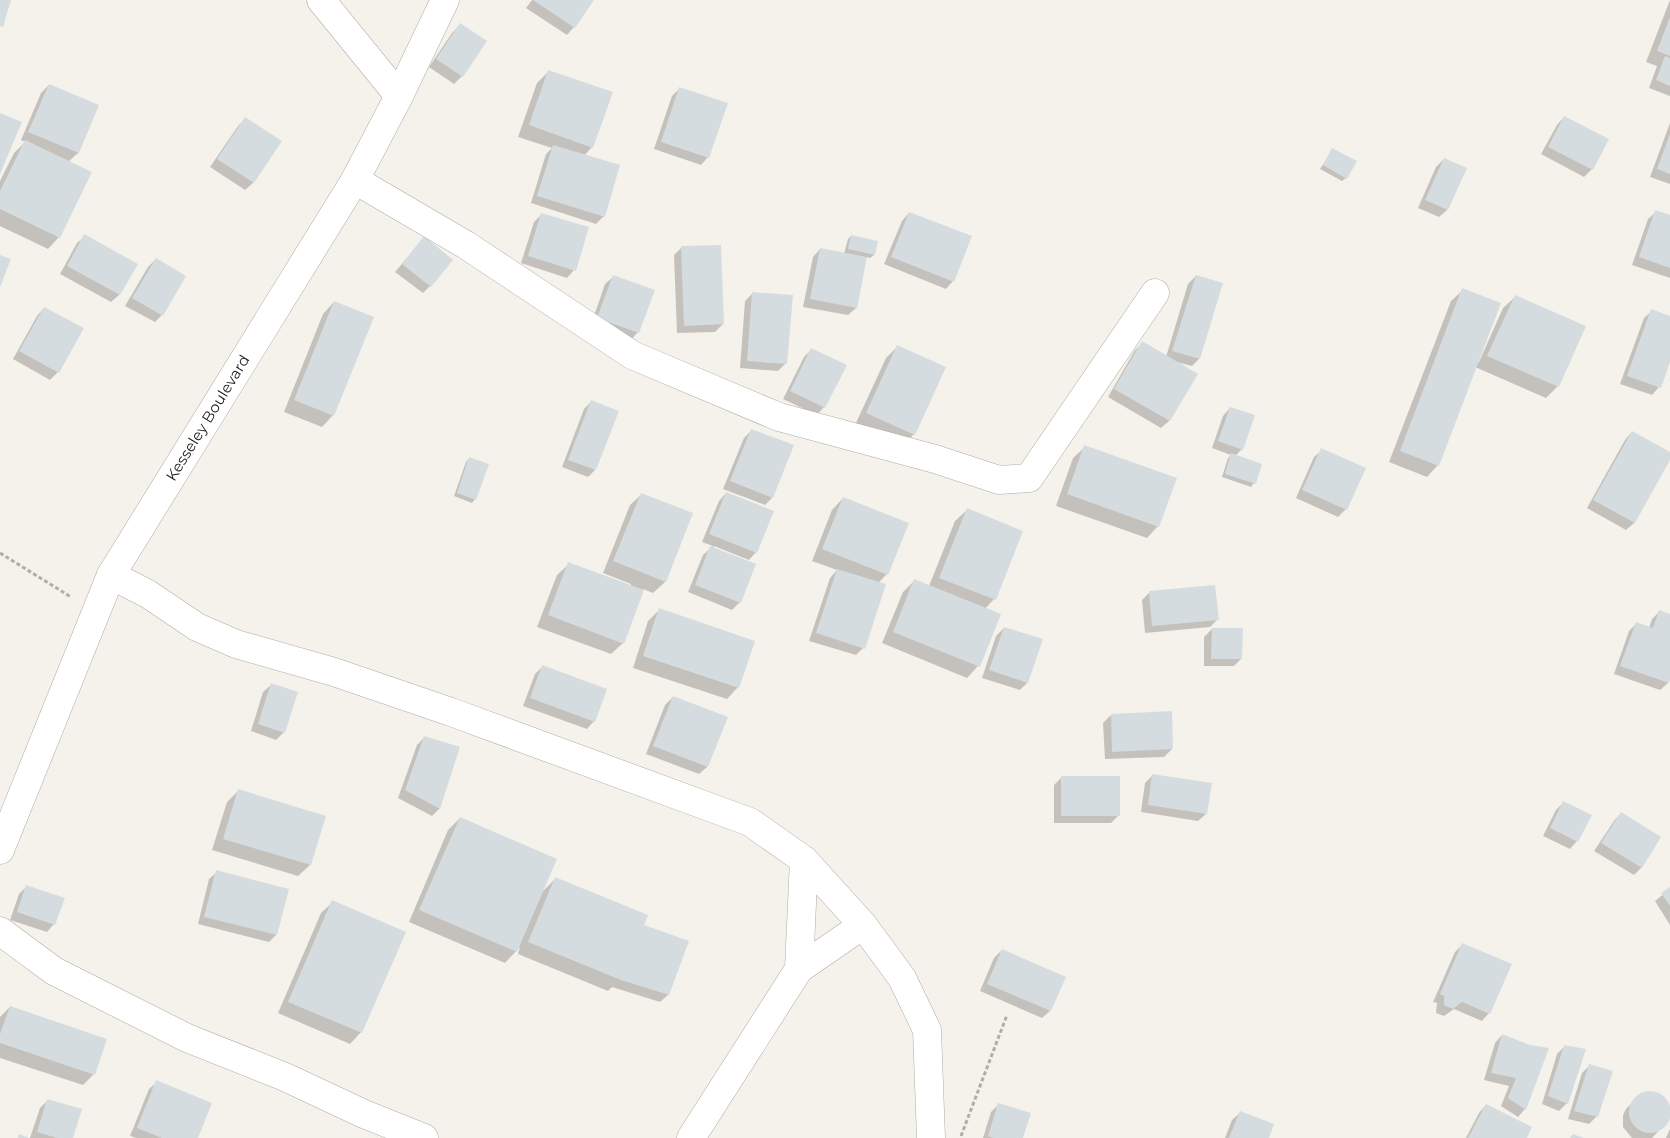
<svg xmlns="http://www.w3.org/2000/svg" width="1670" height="1138" font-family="Montserrat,sans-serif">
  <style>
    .shadow { fill: #0003 }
    .building { fill: #d5dcdf }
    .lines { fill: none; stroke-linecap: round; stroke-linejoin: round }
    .street-casing { stroke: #aeaca6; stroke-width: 29 }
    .path { stroke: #b0aea9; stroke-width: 3; stroke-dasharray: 4 2.5; stroke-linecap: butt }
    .street { stroke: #fff; stroke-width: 28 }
    .labels { text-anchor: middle; stroke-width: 4.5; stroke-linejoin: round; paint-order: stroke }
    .street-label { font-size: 15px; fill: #1d1c1a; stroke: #fff }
  </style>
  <rect width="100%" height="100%" fill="#f5f2ec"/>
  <g class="shadow">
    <path d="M532,0H592L574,27L567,35L526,8Z"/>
    <path d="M1670,0V96L1649,88L1657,66L1646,62Z"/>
    <path d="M460,25L462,76L454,84L429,67L452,33Z"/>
    <path d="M549,71L592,147L584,156L604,216L596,224L531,203L546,154L552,148L518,137L537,83Z"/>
    <path d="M49,85L98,105L78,153L68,162L59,237L48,249L0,226V181L14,153L25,142L21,140L41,93Z"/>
    <path d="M679,89L708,157L701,165L654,149L672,96Z"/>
    <path d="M1564,117L1592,169L1584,177L1541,154L1557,125Z"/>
    <path d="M246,118L280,142L253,183L245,190L210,167L238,126Z"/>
    <path d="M1670,123V184L1650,177Z"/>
    <path d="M1333,149L1346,178L1342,181L1320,169Z"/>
    <path d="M1444,159L1465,169L1447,210L1439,217L1418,208L1436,167Z"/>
    <path d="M1656,212L1670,217V278L1632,265L1648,219Z"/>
    <path d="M909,213L953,281L946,289L884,264L902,221Z"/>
    <path d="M542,214L574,270L567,278L521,263L534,222Z"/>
    <path d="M85,236L136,264L119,295L111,302L60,274L77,243Z"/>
    <path d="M851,236L877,242L874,255L870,258L866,257L856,308L848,315L803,307L813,257L820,249L844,254L848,239Z"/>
    <path d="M417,246L430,286L423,293L395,272Z"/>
    <path d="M682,247L723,324L715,332L677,333L674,255Z"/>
    <path d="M156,259L162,315L155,322L125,306L148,267Z"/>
    <path d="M1196,276L1199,359L1192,366L1176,362L1196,375L1169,421L1161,428L1108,397L1135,350L1143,343L1166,357L1188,284Z"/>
    <path d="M613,277L638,332L631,340L591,325L605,284Z"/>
    <path d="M1463,290L1477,362H1479L1503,308L1515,297L1584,327L1558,386L1546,398L1475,367L1438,465L1427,477L1389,462L1451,301Z"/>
    <path d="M753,293L786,363L778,371L740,368L745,301Z"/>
    <path d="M334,302L333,415L322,427L284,412L323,314Z"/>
    <path d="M44,308L58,372L50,380L13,359L37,316Z"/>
    <path d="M1652,311L1670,318V358L1659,387L1652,395L1620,384L1644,318Z"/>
    <path d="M897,347L914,434L903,446L855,425L886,358Z"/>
    <path d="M812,349L824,407L817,415L783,399L804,357Z"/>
    <path d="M591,402L595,470L588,477L562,467L584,409Z"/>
    <path d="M1230,408L1242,449L1235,456L1254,483L1251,487L1222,477L1228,458L1231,455L1212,448L1223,416Z"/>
    <path d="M752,430L772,498L765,505L723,489L744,438Z"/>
    <path d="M1632,432L1670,453V458L1634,523L1626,530L1587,508L1625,440Z"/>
    <path d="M1085,447L1158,526L1147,538L1056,506L1073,458Z"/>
    <path d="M1322,450L1346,509L1338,517L1296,498L1314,457Z"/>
    <path d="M470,458L475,499L472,503L454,496L466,462Z"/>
    <path d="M726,493L756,552L749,560L714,546L713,548L740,602L732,610L688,592L703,555L713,546L702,542L719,501Z"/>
    <path d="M642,494L692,514L665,582L653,593L643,589L623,643L611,654L537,627L557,575L569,564L631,586V584L603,573L630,505Z"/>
    <path d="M843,498L887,574L878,583L863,648L856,655L809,641L830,578L837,570L812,561L832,510Z"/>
    <path d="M967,510L994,599L985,609L978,666L967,678L882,643L903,592L915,580L929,586L955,521Z"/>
    <path d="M1150,592L1217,620L1210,627L1145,633L1142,600Z"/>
    <path d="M659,610L738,687L727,699L633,668L648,621Z"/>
    <path d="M1659,612L1670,615V676L1668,683L1660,690L1614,674L1629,631L1637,623L1649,628L1652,619Z"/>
    <path d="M1004,628L1027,683L1020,690L982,678L996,636Z"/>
    <path d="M1212,629L1241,659L1234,666H1204V637Z"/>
    <path d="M542,667L594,721L587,729L523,706L535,674Z"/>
    <path d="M271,685L284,732L276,740L251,731L263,692Z"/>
    <path d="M673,697L726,718L707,767L699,774L646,754L665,705Z"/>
    <path d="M1111,715L1172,749L1164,757L1105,759L1103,723Z"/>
    <path d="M425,737L459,747L439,809L432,816L398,798L417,745Z"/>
    <path d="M1153,775L1206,814L1198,821L1141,812L1145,783Z"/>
    <path d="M1062,777L1118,816L1111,823H1054V785Z"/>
    <path d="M238,791L324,816L310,865L298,876L212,850L227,802Z"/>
    <path d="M1564,802L1577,841L1570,849L1543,836L1556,810Z"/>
    <path d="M1621,813L1660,838L1641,868L1634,875L1594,851L1614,821Z"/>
    <path d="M460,818L542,892L556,878L642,926L687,942L668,995L660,1002L612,987L608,991L518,954L520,947L505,963L409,922L448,830Z"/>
    <path d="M217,872L288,890L276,935L269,942L198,924L209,879Z"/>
    <path d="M26,887L54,924L47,932L10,920L19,894Z"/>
    <path d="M1670,889V925L1655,901Z"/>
    <path d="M333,902L361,1032L350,1044L278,1013L321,913Z"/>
    <path d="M1462,945L1489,1013L1482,1021L1454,1009L1444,1016L1436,1013L1437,1003L1433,1002L1455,952Z"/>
    <path d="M1002,950L1050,1011L1042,1018L980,991L994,958Z"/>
    <path d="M10,1007L94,1074L83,1085L0,1058V1017Z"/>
    <path d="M1502,1035L1530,1046L1525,1109L1518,1117L1501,1106L1509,1086L1484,1080L1495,1043Z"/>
    <path d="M1565,1046L1567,1103L1559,1111L1542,1104L1557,1054Z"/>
    <path d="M1589,1066L1597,1116L1589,1124L1568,1119L1582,1073Z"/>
    <path d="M157,1082L196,1138H136L130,1136L149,1089Z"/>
    <path d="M1651,1093L1657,1094L1667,1101L1670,1107L1669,1120L1652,1138H1632L1623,1127V1115L1626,1109L1639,1096Z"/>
    <path d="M47,1101L71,1138H30L40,1108Z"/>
    <path d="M999,1104L1022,1138H983L991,1112Z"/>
    <path d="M1486,1105L1525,1138H1466L1479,1113Z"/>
    <path d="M1240,1113L1267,1138H1225L1232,1120Z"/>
    <path d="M1670,1129V1138H1666Z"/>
  </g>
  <g class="building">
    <path d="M0,0H11L3,27L0,26Z"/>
    <path d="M533,0H594L575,28Z"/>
    <path d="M1670,17V56L1657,51Z"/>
    <path d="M460,23L487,41L463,77L436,59Z"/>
    <path d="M1665,56L1670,58V86L1656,80Z"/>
    <path d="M548,70L613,92L593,148L529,125Z"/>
    <path d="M49,84L99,105L79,153L28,132Z"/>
    <path d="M679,87L728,103L709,158L661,142Z"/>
    <path d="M0,113L22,122L0,174Z"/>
    <path d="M1564,116L1609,139L1593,170L1548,147Z"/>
    <path d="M245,117L282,141L254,183L217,159Z"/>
    <path d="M1670,134V174L1657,169Z"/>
    <path d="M25,140L92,172L60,238L0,209V191Z"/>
    <path d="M553,145L620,165L605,217L537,196Z"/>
    <path d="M1332,148L1357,161L1347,179L1323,165Z"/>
    <path d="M1444,158L1467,168L1448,210L1425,200Z"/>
    <path d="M1655,210L1670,215V268L1639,257Z"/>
    <path d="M909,212L972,236L954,282L891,257Z"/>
    <path d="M541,213L589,227L576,271L528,256Z"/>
    <path d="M84,234L138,264L120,295L67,266Z"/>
    <path d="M851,235L878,241L875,255L848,249Z"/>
    <path d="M424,236L453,260L431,287L402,264Z"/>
    <path d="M721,245L724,324L684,326L681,246Z"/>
    <path d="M820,248L867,257L857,308L810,299Z"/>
    <path d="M0,255L11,259L0,287Z"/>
    <path d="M156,258L186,276L163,316L132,298Z"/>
    <path d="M613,275L655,290L639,333L597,318Z"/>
    <path d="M1196,275L1223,283L1200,359L1172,351Z"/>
    <path d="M1462,288L1501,303L1439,466L1400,451Z"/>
    <path d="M752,292L793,295L787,364L747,361Z"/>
    <path d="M1515,295L1586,326L1559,387L1487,356Z"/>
    <path d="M334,301L374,317L334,416L294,400Z"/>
    <path d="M44,307L84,328L59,373L19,351Z"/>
    <path d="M1651,309L1670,316V362L1661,388L1627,376Z"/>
    <path d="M1142,341L1198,374L1170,421L1114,389Z"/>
    <path d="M897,345L946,367L915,435L866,413Z"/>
    <path d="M811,348L847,365L825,408L790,391Z"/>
    <path d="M591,400L619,411L596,470L568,460Z"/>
    <path d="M1230,407L1255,415L1243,450L1218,441Z"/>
    <path d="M751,429L794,445L773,498L730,481Z"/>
    <path d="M1632,431L1670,452V460L1635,523L1593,500Z"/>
    <path d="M1084,445L1177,478L1159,527L1067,494Z"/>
    <path d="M1321,448L1366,468L1347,510L1302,490Z"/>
    <path d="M1231,453L1262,464L1256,484L1225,474Z"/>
    <path d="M469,457L489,464L476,500L457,493Z"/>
    <path d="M726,492L774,511L757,553L709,534Z"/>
    <path d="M641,493L693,513L666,582L613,561Z"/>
    <path d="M843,497L909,523L888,575L822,549Z"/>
    <path d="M967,508L1023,531L996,600L939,578Z"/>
    <path d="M710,546L756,564L741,603L695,585Z"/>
    <path d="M568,562L644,590L624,644L548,615Z"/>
    <path d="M837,569L886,584L865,649L816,633Z"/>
    <path d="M914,579L1001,614L980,667L893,632Z"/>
    <path d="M1215,585L1219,620L1152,626L1149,591Z"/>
    <path d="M659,608L755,641L739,688L643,656Z"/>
    <path d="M1659,610L1670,614V680L1669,683L1620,666L1636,622L1653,628Z"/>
    <path d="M1004,627L1043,639L1028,683L989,670Z"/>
    <path d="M1212,628H1243L1242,659H1211Z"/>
    <path d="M542,665L607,689L595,722L530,698Z"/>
    <path d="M271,683L298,692L285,733L258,724Z"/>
    <path d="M673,696L728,717L708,767L653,746Z"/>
    <path d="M1172,711L1173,749L1112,752L1111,714Z"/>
    <path d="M424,736L460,747L440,809L405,790Z"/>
    <path d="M1152,774L1212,783L1207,814L1148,805Z"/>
    <rect x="1061" y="776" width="59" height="40"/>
    <path d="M238,789L326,816L311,865L223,839Z"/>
    <path d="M1563,801L1592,815L1578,842L1550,828Z"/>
    <path d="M1621,812L1661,837L1642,868L1601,843Z"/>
    <path d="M460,817L557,859L517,952L419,910Z"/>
    <path d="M216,870L289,889L277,935L204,917Z"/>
    <path d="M555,877L648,915L644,925L689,941L669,995L621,980L528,942Z"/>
    <path d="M26,885L65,898L55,925L17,912Z"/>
    <path d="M1670,887V906L1661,893Z"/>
    <path d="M332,900L406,932L362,1033L288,1002Z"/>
    <path d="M1462,943L1512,964L1490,1014L1462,1002L1453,1009L1444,1005V996L1440,994Z"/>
    <path d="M1002,949L1066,977L1051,1011L987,984Z"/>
    <path d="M10,1006L107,1039L95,1075L0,1043V1034Z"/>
    <path d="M1502,1034L1530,1045L1549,1048L1526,1110L1508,1098L1516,1078L1491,1073Z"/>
    <path d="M1564,1045L1586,1049L1568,1104L1548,1096Z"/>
    <path d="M1589,1064L1613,1071L1598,1117L1574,1111Z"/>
    <path d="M156,1080L212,1103L198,1138H162L137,1128Z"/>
    <circle cx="1650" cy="1112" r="21"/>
    <path d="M47,1099L82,1109L73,1138H57L37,1132Z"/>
    <path d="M998,1103L1031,1113L1023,1138H993L988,1136Z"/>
    <path d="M1486,1104L1532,1127L1527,1138H1468Z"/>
    <path d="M1240,1111L1274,1124L1269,1138H1229Z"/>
    <path d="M19,1134L29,1138H18Z"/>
    <path d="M1573,1134L1584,1138H1570Z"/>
  </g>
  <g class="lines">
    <defs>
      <g id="street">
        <path d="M321,0L399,96"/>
        <path d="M355,180L466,245L632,355L779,417L935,459L999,480L1029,478L1155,293"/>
        <path d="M111,575L148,594L197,627L236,644L334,672L451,712L750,822L804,860L863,925L902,978L927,1030L931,1138"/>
        <path id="s1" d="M0,850L111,575L355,180L399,96L445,0"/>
        <path d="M0,931L54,971L187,1038L285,1077L364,1114L424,1138"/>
        <path d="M799,969L863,925"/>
        <path d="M691,1138L799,969L804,860"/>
      </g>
    </defs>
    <use href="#street" class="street-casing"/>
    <g class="path">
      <path d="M0,553L71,597"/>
      <path d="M961,1136L1007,1015"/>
    </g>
    <use href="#street" class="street"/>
  </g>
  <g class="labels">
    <g class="street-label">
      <text dy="5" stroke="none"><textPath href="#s1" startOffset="481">Kesseley Boulevard</textPath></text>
    </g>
  </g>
</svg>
